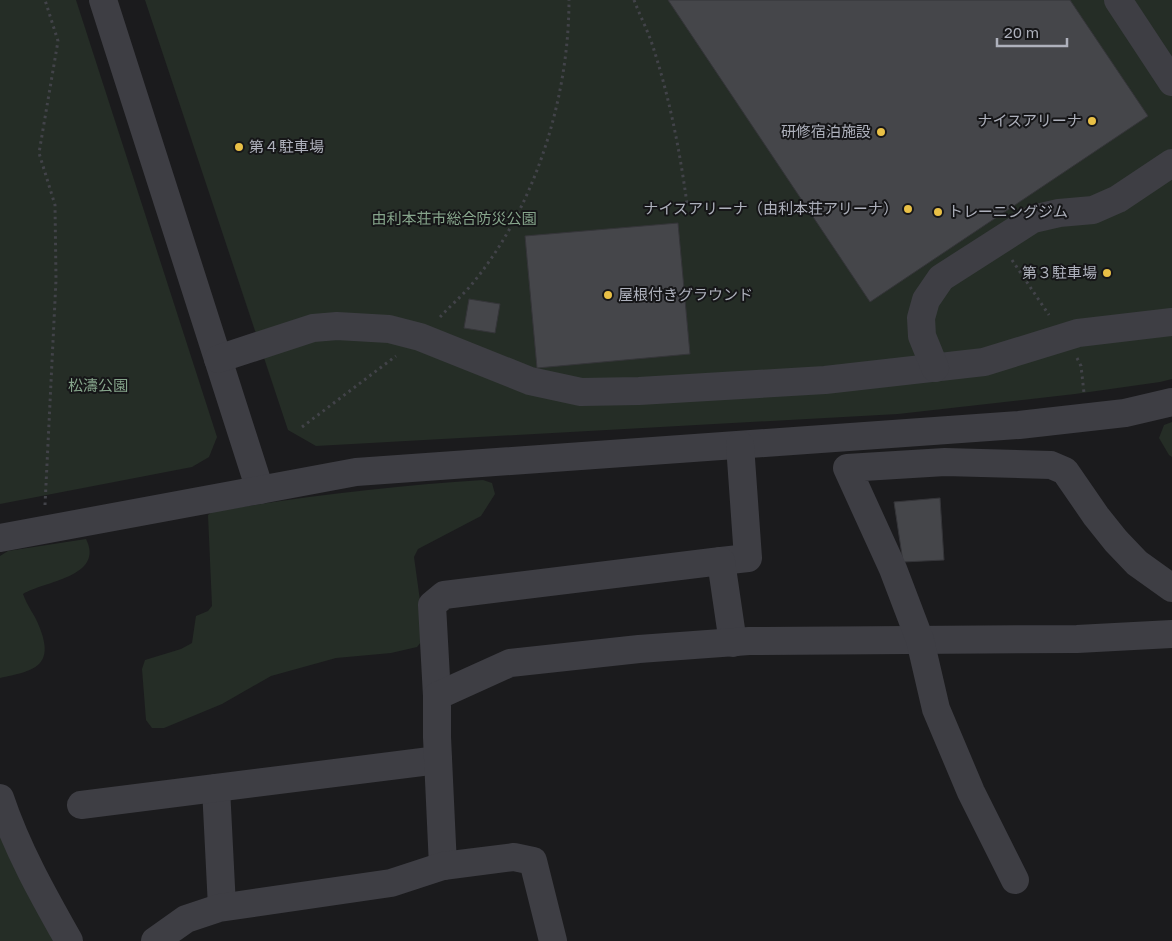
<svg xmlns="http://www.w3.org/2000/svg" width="1172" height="941" font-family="'Golos Text','Noto Sans JP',sans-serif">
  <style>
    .green { fill: #252d26 }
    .building { fill: #45464a; stroke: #353539 }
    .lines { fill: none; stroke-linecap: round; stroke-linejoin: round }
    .path { stroke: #424349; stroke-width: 3; stroke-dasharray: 2.5 4; stroke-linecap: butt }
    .minor { stroke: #3e3e44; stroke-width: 28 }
    .poi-dot { fill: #e9c046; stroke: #161618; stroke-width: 2 }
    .labels { text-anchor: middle; stroke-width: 4; stroke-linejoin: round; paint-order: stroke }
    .poi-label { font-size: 15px; fill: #aeb1bc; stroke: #161618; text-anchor: end }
    .park-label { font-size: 15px; fill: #86a58b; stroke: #161618 }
  </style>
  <rect width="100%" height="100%" fill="#1b1b1d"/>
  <g class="green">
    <path d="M0,0H76L217,437L209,457L192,467L0,504Z"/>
    <path d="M145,0H1172V379L1160,382L1075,394L898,414L316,446L288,430Z"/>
    <path d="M1172,422V457L1169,455L1159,438L1164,425Z"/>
    <path d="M483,480L492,483L495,494L481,516L418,549L414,557L425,637L417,647L391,653L336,658L271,676L222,704L164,728H152L146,720L142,669L145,660L181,649L192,643L196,616L208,611L212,606L208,515L212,512C302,496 392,486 483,480Z"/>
    <path d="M86,539C105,577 44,581 23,594C27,606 35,615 39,626C56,667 33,671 0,678V556L8,551Z"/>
    <path d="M0,824L57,941H0Z"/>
  </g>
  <g class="building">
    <path d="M668,0H1070L1148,116L870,302Z"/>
    <path d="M678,223L690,354L537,368L525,236Z"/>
    <path d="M469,299L500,304L495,333L464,328Z"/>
    <path d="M940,498L944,560L903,562L894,502Z"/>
  </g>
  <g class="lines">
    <g class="path">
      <path d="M634,0C640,16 649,33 654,50C670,100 680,152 687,204"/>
      <path d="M1012,260L1049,315"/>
      <path d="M440,317C450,306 462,296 472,284C535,208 569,98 569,0"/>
      <path d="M1077,358L1081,366L1084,393"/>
      <path d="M302,427L396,356"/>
      <path d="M45,505L56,280L55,205L39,153L58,41L45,0"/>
    </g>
    <g class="minor">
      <path d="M103,0L260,490"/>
      <path d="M1118,0L1172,82"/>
      <path d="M218,359L313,328L337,326L389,329L420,337L530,381L581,392L639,391L825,380L984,362L1078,333L1172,322"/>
      <path d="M935,368L922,336L921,318L926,300L941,278L1033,219L1059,213L1093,210L1118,199L1172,163"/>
      <path d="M0,538L356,472L1019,425L1125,413L1172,402"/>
      <path d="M721,561L748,558L740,445"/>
      <path d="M437,696L432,605L444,595L721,561L733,643"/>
      <path d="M216,788L222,907"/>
      <path d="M0,798C17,849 43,895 69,941"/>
      <path d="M81,805L438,760"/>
      <path d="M443,866L437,737V696L510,663L639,649L749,641L1077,639L1172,634"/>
      <path d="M1015,880L971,792L936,709L920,640L893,569L847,468L945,462L1051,465L1065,471L1096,516L1116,541L1137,563L1172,588"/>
      <path d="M155,941L186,919L219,908L391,883L443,866L514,857L533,861L553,941"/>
    </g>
  </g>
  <g class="poi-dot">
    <circle cx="1092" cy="121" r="5"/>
    <circle cx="881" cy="132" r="5"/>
    <circle cx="239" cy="147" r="5"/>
    <circle cx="908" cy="209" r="5"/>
    <circle cx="938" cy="212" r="5"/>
    <circle cx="1107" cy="273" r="5"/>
    <circle cx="608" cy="295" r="5"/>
  </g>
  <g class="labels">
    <g class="poi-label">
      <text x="1082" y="126">ナイスアリーナ</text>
      <text x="871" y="137">研修宿泊施設</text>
      <text x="249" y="152" text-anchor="start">第４駐車場</text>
      <text x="898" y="214">ナイスアリーナ（由利本荘アリーナ）</text>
      <text x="948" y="217" text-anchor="start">トレーニングジム</text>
      <text x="1097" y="278">第３駐車場</text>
      <text x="618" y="300" text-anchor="start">屋根付きグラウンド</text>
    </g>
    <g class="park-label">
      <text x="454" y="224">由利本荘市総合防災公園</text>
      <text x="98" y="391">松濤公園</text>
    </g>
  </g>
  <path d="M997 38v8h70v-8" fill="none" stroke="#aeb1bc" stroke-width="2.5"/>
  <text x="1004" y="38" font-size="15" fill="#aeb1bc" stroke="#161618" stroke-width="4" paint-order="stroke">20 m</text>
</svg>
